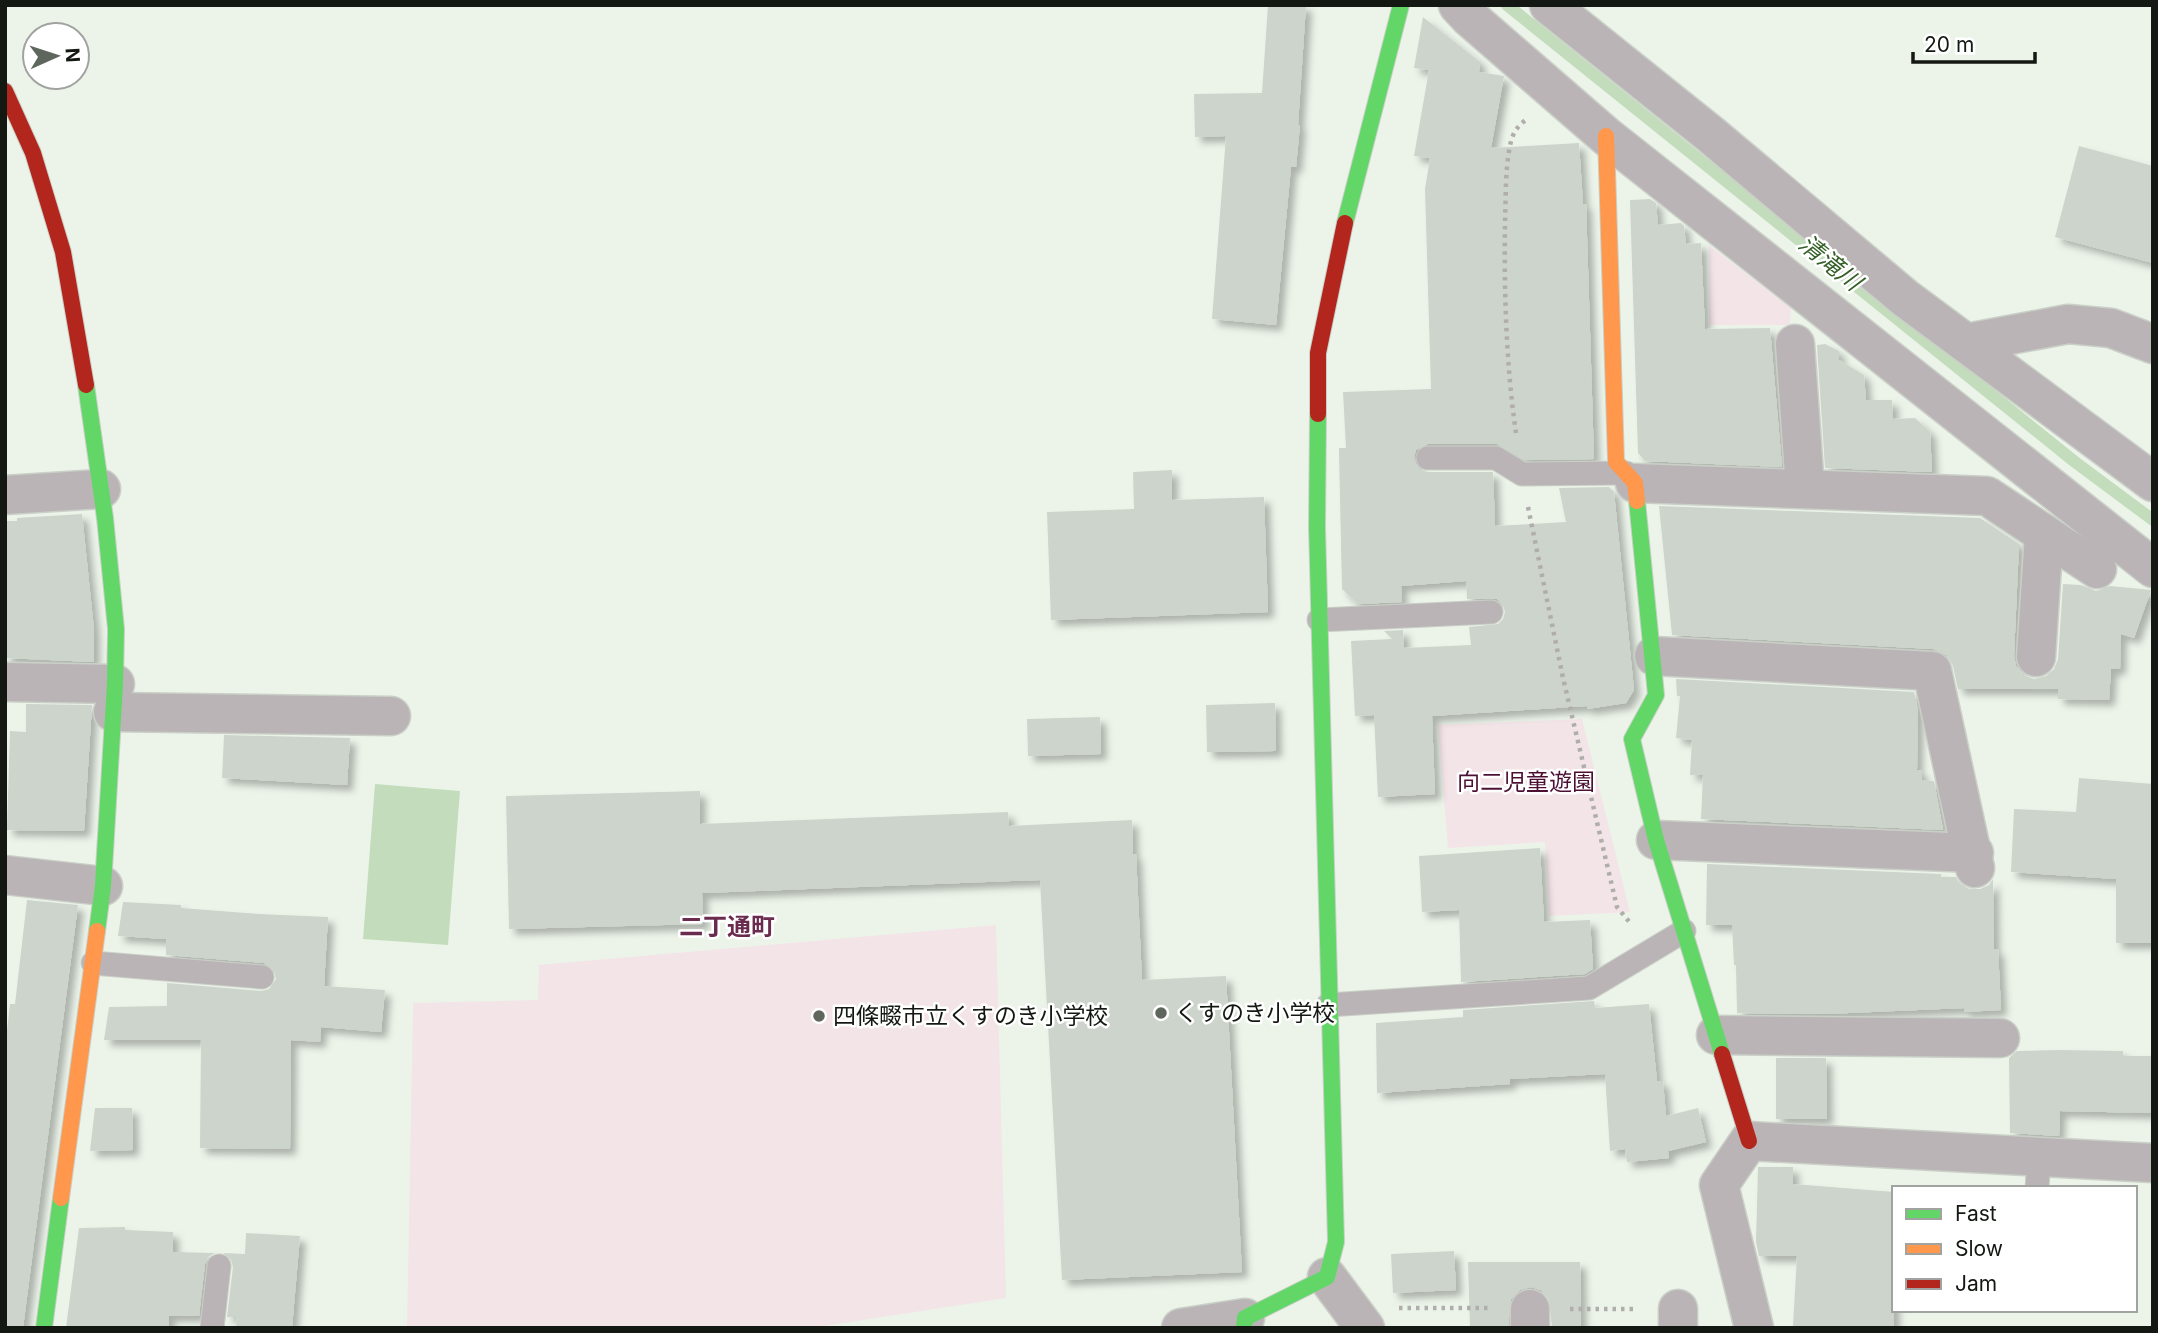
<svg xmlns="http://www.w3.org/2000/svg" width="2158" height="1333" font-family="Inter,'Noto Sans JP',sans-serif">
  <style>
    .green { fill: #f3e4e8 }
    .water { fill: #c3ddbc }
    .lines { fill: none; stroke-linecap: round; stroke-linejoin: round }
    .stream { stroke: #c3ddbc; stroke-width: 12 }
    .building { fill: #cdd4cb; filter: url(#shadow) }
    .lane-casing { stroke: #cad0c8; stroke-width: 25 }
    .street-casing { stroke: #cad0c8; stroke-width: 41 }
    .fast-casing { stroke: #cad0c8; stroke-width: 18 }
    .slow-casing { stroke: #cad0c8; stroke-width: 18 }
    .jam-casing { stroke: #cad0c8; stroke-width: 18 }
    .path { stroke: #b0adad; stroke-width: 4.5; stroke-dasharray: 3.5 5; stroke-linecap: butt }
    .lane { stroke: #bab4b6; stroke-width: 23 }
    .street { stroke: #bab4b6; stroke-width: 38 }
    .fast { stroke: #63d668; stroke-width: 16 }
    .slow { stroke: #ff974d; stroke-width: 16 }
    .jam { stroke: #b3261e; stroke-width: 16 }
    .poi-dot { fill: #5f665e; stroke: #fff; stroke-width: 2.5 }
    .labels { text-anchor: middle; stroke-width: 5; stroke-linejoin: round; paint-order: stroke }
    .park-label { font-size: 23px; fill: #4c0f34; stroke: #fff }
    .poi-label { font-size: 23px; fill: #131912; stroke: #fff; text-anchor: start }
    .water-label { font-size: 24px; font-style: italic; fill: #346027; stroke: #fff }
    .neighbourhood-label { font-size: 24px; font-weight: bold; fill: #6a2b4e; stroke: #fff }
  </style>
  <defs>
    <filter id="shadow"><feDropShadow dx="6" dy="6" stdDeviation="3.5" flood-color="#0004"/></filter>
  </defs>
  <rect width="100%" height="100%" fill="#ecf4ea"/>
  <g class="green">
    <path d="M1709,245L1791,308L1790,325H1709Z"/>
    <path d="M1582,719L1630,912L1549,916L1545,842L1448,848L1438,725Z"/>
    <path d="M996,925L1006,1298L811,1328H407L413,1003L538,1000L539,965Z"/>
  </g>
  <path class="water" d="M375,784L460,791L448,945L363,939Z"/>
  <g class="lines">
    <path class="stream" d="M1507,5L2075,462L2153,520"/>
  </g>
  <g class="building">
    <path d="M1268,5H1306L1298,125H1300L1296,167H1291L1276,325L1212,319L1226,136L1195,137L1194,94L1262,93Z"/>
    <path d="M1423,17L1480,62L1479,72L1504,76L1491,148L1579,143L1583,204H1586L1594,459L1526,460L1497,444H1428L1416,450L1414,457L1416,464L1420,470L1428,472H1493L1495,526L1566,522L1559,488L1609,487L1614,492L1634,690L1626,703L1587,709V706L1432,716L1435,794L1378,797L1374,715L1355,716L1351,641L1392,639L1384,631L1403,630L1404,648L1471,645L1469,627L1498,624L1503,619L1505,612L1503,605L1497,599H1467L1466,581L1401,586L1402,602L1358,604L1342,589L1339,452V448H1346L1343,392L1431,389L1425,189L1430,158L1414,156L1429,70L1414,68Z"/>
    <path d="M2079,146L2153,166V263L2055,237Z"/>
    <path d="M1650,199L1656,203L1658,225L1681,223L1684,226L1686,244L1701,243L1705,329L1770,328L1782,467L1645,461L1638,453L1630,200Z"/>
    <path d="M1825,344L1839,351V360L1864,375L1866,400H1892L1893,419L1915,418L1930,432L1932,472L1825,468L1817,345Z"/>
    <path d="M1172,470V500L1264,497L1268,612L1051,620L1047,512L1134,509L1133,472Z"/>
    <path d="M1659,506L1980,518L2019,544L2014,656L2016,666L2023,675L2034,679L2046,676L2054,669L2058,659L2063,584L2081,585L2096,591L2110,586L2151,590L2134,638L2121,634L2120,669H2111L2109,700L2058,699V689H1958L1953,666L1947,655L1933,649L1672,635Z"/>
    <path d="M82,514L94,630V662L5,658V521H17V518Z"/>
    <path d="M1676,679L1914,692L1918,710L1917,770L1922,771V780L1934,781L1943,830L1701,819L1703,775H1690L1692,740L1676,738L1680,696H1677Z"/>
    <path d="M1275,703L1276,751L1207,752L1206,705Z"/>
    <path d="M26,704L92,705L84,831L7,830L10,731L26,732Z"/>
    <path d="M1100,717L1101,754L1028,756L1027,719Z"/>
    <path d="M224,735L350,738L347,785L222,778Z"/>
    <path d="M2079,778L2153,784V943H2116V879L2011,872L2014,809L2076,812Z"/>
    <path d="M700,791V824L1008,812L1009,826L1132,820L1133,854H1136L1142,980L1226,976L1242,1272L1062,1280L1040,880L702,893L703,924L509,929L506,796Z"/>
    <path d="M1540,848L1544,922L1590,920L1593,969L1585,974L1461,982L1459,910L1422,912L1419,856Z"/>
    <path d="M1707,864L1941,874V877H1956L1959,883L1969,889H1980L1989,885L1993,879L1994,950L1998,949L2001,1010L1964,1012V1008L1826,1014L1737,1013L1736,965H1734L1732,925H1706Z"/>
    <path d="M27,900L78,905L23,1328H5V1049L10,1004H15Z"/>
    <path d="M123,902L181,905V908L259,914L328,917L324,986L385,990L381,1032L321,1027L320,1042L291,1040L290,1149L200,1148L201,1040H104L109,1007L167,1006V983L261,991L269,989L276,979L274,970L264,963L166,955V939L118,936Z"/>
    <path d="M1594,1001L1595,1008L1649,1004L1657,1081H1663L1666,1116L1698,1108L1706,1142L1668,1151L1669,1158L1627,1162L1625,1149L1610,1151L1605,1074L1510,1079V1084L1377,1093L1376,1023L1463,1017V1010Z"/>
    <path d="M2059,1050L2123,1051V1056H2151V1113L2060,1111L2059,1136L2010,1133L2009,1058L2017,1051Z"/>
    <path d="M1776,1058H1826L1827,1119H1776Z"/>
    <path d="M95,1108H132L133,1150L90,1151Z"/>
    <path d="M1758,1167H1793V1184L1894,1192V1328L1793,1326L1797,1256H1759L1756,1242Z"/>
    <path d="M125,1227V1230L173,1232V1252L215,1253L208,1257L205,1264L199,1316H169V1328H66L79,1228Z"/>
    <path d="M246,1233L300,1236L292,1328H236L237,1317H227L233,1267L231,1260L223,1253L245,1254Z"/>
    <path d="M1454,1251L1456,1290L1393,1293L1391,1254Z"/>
    <path d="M1468,1262H1580L1581,1328H1552L1549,1299L1541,1290L1531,1287L1520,1290L1511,1299L1508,1328H1470Z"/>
  </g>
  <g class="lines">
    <defs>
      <g id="lane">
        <path d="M1428,458H1496L1522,474L1626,473"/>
        <path d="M1319,620L1491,612"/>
        <path d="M93,963L262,977"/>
        <path d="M1328,1005L1589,988L1684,931"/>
        <path d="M2037,1188L2039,1157"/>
        <path d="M212,1328L219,1266"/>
      </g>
      <g id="street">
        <path d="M1458,5L1470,18L1606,136L2153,568"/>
        <path d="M1549,5L1710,134L1905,298L2153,482"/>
        <path d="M1967,343L2068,324L2111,328L2153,344"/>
        <path d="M1795,344L1805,489"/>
        <path d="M1635,483L1987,496L2097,569"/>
        <path d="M5,495L101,489"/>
        <path d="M1654,656L1932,671L1975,868"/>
        <path d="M2036,657L2044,534"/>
        <path d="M5,682L115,684"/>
        <path d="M113,712L391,716"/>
        <path d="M1656,840L1974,853"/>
        <path d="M5,875L103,886"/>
        <path d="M1716,1035L2000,1038"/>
        <path d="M1327,1277L1365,1328"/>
        <path d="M1530,1309V1328"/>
        <path d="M1678,1309V1328"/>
        <path d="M1181,1328L1245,1318"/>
        <path d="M1754,1328L1719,1185L1749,1141L2153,1163"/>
      </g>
      <g id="fast">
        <path d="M1345,223L1401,5"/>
        <path d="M86,385L105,518L116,629L115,684L103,886L97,931"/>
        <path d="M1637,501L1656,695L1632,739L1656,840L1722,1054"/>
        <path d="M44,1328L61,1198"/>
        <path d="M1244,1328L1245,1318L1327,1277L1336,1242L1317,527L1318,414"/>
      </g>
      <g id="slow">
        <path d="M1606,136L1616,462L1635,483L1637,501"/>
        <path d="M61,1198L97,931"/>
      </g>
      <g id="jam">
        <path d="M5,91L33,153L63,252L86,385"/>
        <path d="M1318,414V353L1345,223"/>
        <path d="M1722,1054L1749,1141"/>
      </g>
    </defs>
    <use href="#lane" class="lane-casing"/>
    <use href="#street" class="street-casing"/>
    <use href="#fast" class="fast-casing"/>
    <use href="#slow" class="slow-casing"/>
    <use href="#jam" class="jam-casing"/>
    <g class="path">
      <path d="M1516,433C1506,365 1504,290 1505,222C1506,197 1505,170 1510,146C1512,134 1517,126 1527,119"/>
      <path d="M1528,507L1563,678L1617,907L1631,924"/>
      <path d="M1399,1308H1491"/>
      <path d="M1570,1309H1638"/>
    </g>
    <use href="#lane" class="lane"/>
    <use href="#street" class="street"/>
    <use href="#fast" class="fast"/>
    <use href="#slow" class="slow"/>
    <use href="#jam" class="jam"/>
  </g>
  <g class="poi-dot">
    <circle cx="1161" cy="1013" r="7"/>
    <circle cx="819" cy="1016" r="7"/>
  </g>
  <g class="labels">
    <g class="park-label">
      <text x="1526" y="790">向二児童遊園</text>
    </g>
    <g class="poi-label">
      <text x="1175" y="1021">くすのき小学校</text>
      <text x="833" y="1024">四條畷市立くすのき小学校</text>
    </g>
    <g class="water-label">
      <text transform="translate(1830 263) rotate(39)" y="8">清滝川</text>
    </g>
    <g class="neighbourhood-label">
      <text x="727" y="935">二丁通町</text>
    </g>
  </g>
  <rect width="2158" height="1333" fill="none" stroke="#131912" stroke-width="14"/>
  <rect x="1892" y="1186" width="245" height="126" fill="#ffffff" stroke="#a1a3a0" stroke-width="2"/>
  <rect x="1906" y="1209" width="35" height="10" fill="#63d668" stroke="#a1a3a0" stroke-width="2"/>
  <text x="1955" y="1221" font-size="21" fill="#131912">Fast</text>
  <rect x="1906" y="1244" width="35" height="10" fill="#ff974d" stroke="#a1a3a0" stroke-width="2"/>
  <text x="1955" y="1256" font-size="21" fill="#131912">Slow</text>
  <rect x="1906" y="1279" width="35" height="10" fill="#b3261e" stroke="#a1a3a0" stroke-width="2"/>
  <text x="1955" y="1291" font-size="21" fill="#131912">Jam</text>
  <g transform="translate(56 56) rotate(87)"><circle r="33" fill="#ffffff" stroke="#a1a3a0" stroke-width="2"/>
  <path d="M0-5L12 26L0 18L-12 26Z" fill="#5f665e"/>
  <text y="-10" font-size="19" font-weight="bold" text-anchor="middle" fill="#131912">N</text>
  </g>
  <path d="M1913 52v10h122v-10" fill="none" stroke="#131912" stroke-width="3.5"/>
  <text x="1924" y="52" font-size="21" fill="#131912" stroke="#ffffff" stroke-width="5" paint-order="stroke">20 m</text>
</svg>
